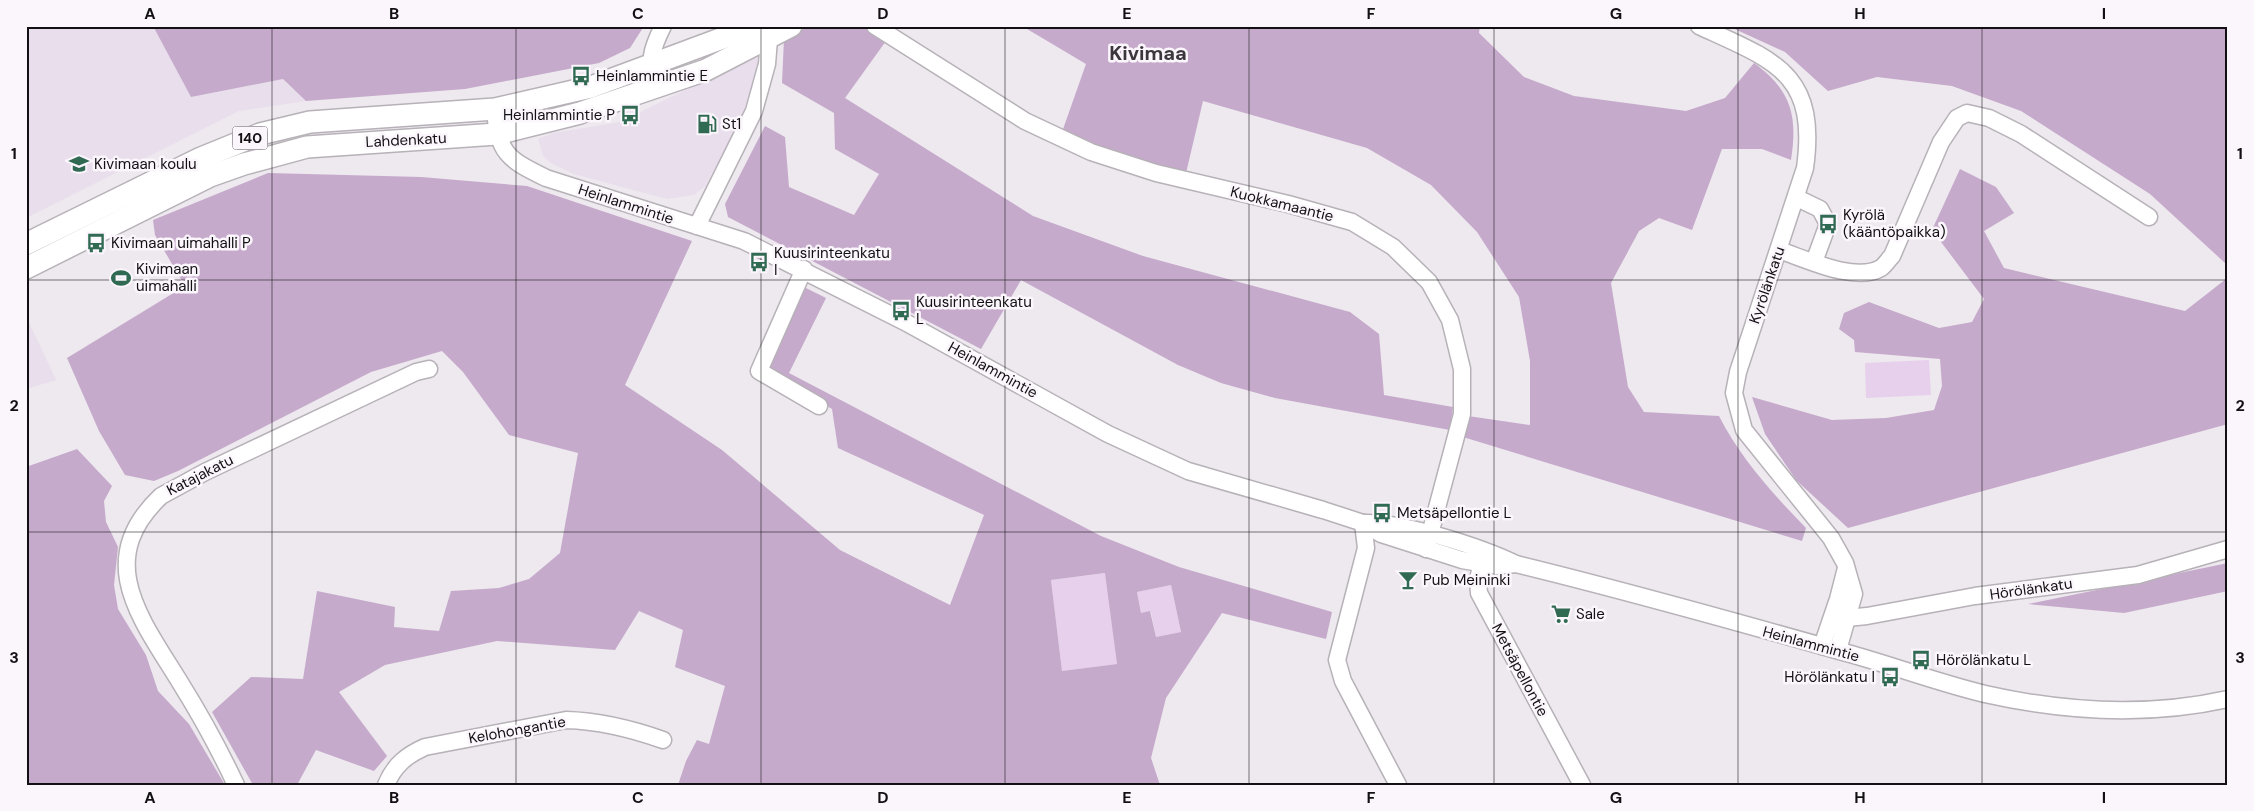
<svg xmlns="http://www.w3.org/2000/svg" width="2254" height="811" font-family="'DM Sans',sans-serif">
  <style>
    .built { fill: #e9deec }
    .green { fill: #e7d0ec }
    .forest { fill: #c5aacb; fill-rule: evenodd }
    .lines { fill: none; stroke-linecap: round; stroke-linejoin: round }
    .minor-casing { stroke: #b7b1b8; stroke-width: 19 }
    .major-casing { stroke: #b7b1b8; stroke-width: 24 }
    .minor { stroke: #fff; stroke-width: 16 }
    .major { stroke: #fff; stroke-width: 21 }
    .grid { fill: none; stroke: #121012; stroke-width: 1; stroke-opacity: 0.55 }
    .labels { text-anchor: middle; stroke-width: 5; stroke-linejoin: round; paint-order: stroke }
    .shield { fill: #fbf5fc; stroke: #585558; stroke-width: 1 }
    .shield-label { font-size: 14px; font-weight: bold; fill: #121012 }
    .poi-label { font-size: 15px; fill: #121012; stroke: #fbf5fc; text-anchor: start }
    .street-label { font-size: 15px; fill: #121012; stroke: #fbf5fc }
    .district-label { font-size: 20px; font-weight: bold; fill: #3c373d; stroke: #fbf5fc }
    .neatline { fill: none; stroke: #121012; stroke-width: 2 }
    .grid-label { font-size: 16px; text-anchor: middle; font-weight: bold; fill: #121012 }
  </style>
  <rect width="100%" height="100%" fill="#eee8ef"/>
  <g class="built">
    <path d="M26,26H153L191,97L283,79L306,101L239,111L26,218Z"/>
    <path d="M757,55L758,63L742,117L705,186L694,195L667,199L574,174L551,163L543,156L538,139L554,133L620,122Z"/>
    <path d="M26,316L56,380L26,389Z"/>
  </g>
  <g class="green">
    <path d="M1929,360L1931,395L1866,398L1865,363Z"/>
    <path d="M1106,573L1117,664L1062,671L1051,580Z"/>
    <path d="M1171,585L1181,632L1156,637L1151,612L1141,613L1137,592Z"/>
  </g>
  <g class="forest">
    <path d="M153,26H644L630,48L599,63L465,89L306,101L283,79L191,97Z"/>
    <path d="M809,26H863L886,41L845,98L1033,216L1143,256L1350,312L1379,334L1384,395L1453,407L1450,430L1275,398L1221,383L1178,365L1021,280L981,349L728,217L725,204L765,126L785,137L789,187L854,215L879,174L835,149L834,113L782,83L784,39Z"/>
    <path d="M1022,26H1480L1479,33L1524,77L1574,96L1686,111L1725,98L1754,63C1791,90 1798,115 1791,160L1762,149H1722L1692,230L1659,218L1639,231L1611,283L1628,387L1644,412L1719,416C1741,459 1773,494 1806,528L1802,541L1463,437L1468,416L1530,425V361L1519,297L1477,232L1431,185L1367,148L1203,101L1186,173L1105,151L1062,132L1086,64Z"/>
    <path d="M1728,26H2228V424L1848,528L1796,480L1765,434L1752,397L1832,420L1886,418L1934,410L1942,386L1940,359L1855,352L1854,340L1839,329L1844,313L1869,302L1939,328L1972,322L1984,299L1932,230L1960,169L1996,187L2014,213L1984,231L2004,268L2185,311L2226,279L2225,263L2150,194L2021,111L1952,86L1877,77L1828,91L1785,52Z"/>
    <path d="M268,173L421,177L527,186L692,241L625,385L722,450L840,550L950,605L984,515L838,448L832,409L766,369L802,286L826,298L789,373L1101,536L1179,567L1332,612L1326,639L1222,613L1166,698L1151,758L1160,785H678L686,761L697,740L709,744L725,686L675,667L683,630L639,611L615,650L497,641L385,665L339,692L387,756L374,771L316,750L297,785H253L212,712L251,677L303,679L317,591L395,607L394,627L439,631L451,591L499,588L529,579L560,553L578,453L509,435L463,372L442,351L371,372L178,471L154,481L125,475L99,431L67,358L185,286L155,235L153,220ZM1105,573L1117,664L1062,671L1051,580ZM1171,585L1181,632L1156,637L1150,611L1141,613L1137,592Z"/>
    <path d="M77,449L112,486L104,501L106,522L118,547L114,585L118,609L146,655L158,691L189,724L225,785H26V467Z"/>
    <path d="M2228,563V591L2124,613L2028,604Z"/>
  </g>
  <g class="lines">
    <defs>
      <g id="minor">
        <path d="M875,26L1025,121L1091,152L1156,173L1288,204L1352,222L1393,247L1429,282L1450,320L1462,369V414L1426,549"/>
        <path d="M1699,26C1775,61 1818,73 1805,168L1738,372L1734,393L1744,430L1831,538L1845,563L1854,594L1838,650"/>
        <path d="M656,87C648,61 651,50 663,26"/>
        <path d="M495,109C498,153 507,159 546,178L744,241L905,322L1108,434L1188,471L1323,510L1363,523L1381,534L1462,560L1497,566L1516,564"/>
        <path d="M1797,198L1820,209L1828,224L1814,262"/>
        <path d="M697,226L754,111L767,64L769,39"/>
        <path d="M1779,250C1806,259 1855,283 1881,268C1885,265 1888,260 1892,256L1941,142L1957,118L1967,113L1989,118L2021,134L2149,217"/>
        <path d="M804,269L759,371L819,406"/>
        <path d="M1363,523C1401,521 1481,547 1516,564C1623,590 1730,620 1836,650C1886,663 1935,682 1985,694C2065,712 2147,717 2228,699"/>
        <path d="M1363,523L1366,548L1337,660L1343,681L1398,785"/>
        <path d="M1483,556L1478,580L1479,593L1582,785"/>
        <path d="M1833,616L1847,618L1867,616L1975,596L2138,575L2228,549"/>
        <path d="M1822,646L1838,599L1846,568"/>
        <path d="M236,785C220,751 201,716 181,684C142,620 92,561 161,496L205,472L416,372L429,369"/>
        <path d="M386,785C394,765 407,755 425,747L566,720C599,721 632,729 663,740"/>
      </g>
      <g id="major">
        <path d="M26,244L201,158L260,134L310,122L495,109L591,87L755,26"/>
        <path d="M26,268L210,176L244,164L307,147L497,134L580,113L706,70L791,26"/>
      </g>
    </defs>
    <use href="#minor" class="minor-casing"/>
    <use href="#major" class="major-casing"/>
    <use href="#minor" class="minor"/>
    <use href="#major" class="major"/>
  </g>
  <path class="grid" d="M272,26V785M516,26V785M761,26V785M1005,26V785M1249,26V785M1494,26V785M1738,26V785M1982,26V785M26,280H2228M26,532H2228"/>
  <defs>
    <symbol id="bus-bare" viewBox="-9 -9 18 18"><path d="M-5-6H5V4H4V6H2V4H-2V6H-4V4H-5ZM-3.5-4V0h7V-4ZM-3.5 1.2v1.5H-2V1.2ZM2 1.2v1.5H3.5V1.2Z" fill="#306a52" stroke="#fbf5fc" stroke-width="2.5" paint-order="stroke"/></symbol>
    <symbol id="fuel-bare" viewBox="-9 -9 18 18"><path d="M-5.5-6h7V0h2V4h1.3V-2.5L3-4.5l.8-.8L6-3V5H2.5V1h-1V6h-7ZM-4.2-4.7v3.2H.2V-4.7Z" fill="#306a52" stroke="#fbf5fc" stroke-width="2.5" paint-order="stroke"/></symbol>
    <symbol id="school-bare" viewBox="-9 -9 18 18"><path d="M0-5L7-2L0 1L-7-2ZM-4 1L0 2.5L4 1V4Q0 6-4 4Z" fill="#306a52" stroke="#fbf5fc" stroke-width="2.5" paint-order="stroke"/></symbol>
    <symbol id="stadium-bare" viewBox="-9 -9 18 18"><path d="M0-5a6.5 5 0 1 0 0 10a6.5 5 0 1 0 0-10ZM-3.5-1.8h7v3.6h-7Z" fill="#306a52" stroke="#fbf5fc" stroke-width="2.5" paint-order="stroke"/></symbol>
    <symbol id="bar-bare" viewBox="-9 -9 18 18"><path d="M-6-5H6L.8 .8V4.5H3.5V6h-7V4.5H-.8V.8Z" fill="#306a52" stroke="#fbf5fc" stroke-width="2.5" paint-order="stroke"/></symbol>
    <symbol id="supermarket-bare" viewBox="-9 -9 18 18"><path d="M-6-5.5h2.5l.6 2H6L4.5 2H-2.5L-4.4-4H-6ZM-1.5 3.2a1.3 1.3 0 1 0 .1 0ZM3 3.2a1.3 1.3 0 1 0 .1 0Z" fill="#306a52" stroke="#fbf5fc" stroke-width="2.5" paint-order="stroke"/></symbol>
  </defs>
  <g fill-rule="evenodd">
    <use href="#bus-bare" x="567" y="62" width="28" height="28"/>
    <use href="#bus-bare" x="616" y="101" width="28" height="28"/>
    <use href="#fuel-bare" x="693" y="110" width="28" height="28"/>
    <use href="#school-bare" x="65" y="150" width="28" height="28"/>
    <use href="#bus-bare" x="1814" y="210" width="28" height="28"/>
    <use href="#bus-bare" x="82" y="229" width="28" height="28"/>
    <use href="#bus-bare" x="745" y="248" width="28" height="28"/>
    <use href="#stadium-bare" x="107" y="264" width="28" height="28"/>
    <use href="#bus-bare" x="887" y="297" width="28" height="28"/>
    <use href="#bus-bare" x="1368" y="499" width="28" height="28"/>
    <use href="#bar-bare" x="1394" y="566" width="28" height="28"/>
    <use href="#supermarket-bare" x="1547" y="600" width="28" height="28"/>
    <use href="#bus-bare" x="1907" y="646" width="28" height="28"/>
    <use href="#bus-bare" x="1876" y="663" width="28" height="28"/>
  </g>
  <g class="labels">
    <rect class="shield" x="232.5" y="126.5" width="35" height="23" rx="4"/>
    <g class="shield-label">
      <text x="250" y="143">140</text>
    </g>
    <g class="poi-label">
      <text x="596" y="81">Heinlammintie E</text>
      <text x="615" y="120" text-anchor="end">Heinlammintie P</text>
      <text x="722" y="129">St1</text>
      <text x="94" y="169">Kivimaan koulu</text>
      <text x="1843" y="220">Kyrölä<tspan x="1843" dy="17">(kääntöpaikka)</tspan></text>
      <text x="111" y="248">Kivimaan uimahalli P</text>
      <text x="774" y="258">Kuusirinteenkatu<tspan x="774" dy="17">I</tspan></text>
      <text x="136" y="274">Kivimaan<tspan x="136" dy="17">uimahalli</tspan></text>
      <text x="916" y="307">Kuusirinteenkatu<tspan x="916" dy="17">L</tspan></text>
      <text x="1397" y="518">Metsäpellontie L</text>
      <text x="1423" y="585">Pub Meininki</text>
      <text x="1576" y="619">Sale</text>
      <text x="1936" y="665">Hörölänkatu L</text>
      <text x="1875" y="682" text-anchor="end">Hörölänkatu I</text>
    </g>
    <g class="street-label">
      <text transform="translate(406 140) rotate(-3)" y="5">Lahdenkatu</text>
      <text transform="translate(626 204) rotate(18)" y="5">Heinlammintie</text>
      <text transform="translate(1282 204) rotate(14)" y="5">Kuokkamaantie</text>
      <text transform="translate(1767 285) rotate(-71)" y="5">Kyrölänkatu</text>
      <text transform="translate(993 370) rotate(29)" y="5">Heinlammintie</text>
      <text transform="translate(200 475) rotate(-27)" y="5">Katajakatu</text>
      <text transform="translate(2031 589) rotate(-8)" y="5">Hörölänkatu</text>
      <text transform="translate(1811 644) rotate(15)" y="5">Heinlammintie</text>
      <text transform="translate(1520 670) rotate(62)" y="5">Metsäpellontie</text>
      <text transform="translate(517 730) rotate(-10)" y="5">Kelohongantie</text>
    </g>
    <g class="district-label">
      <text x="1148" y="60">Kivimaa</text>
    </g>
  </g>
  <rect width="2254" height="811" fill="none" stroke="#fbf5fc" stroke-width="55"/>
  <rect x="28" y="28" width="2198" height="756" class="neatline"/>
  <g class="grid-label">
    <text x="150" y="19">A</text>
    <text x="394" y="19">B</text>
    <text x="638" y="19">C</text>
    <text x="883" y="19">D</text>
    <text x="1127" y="19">E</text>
    <text x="1371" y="19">F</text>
    <text x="1616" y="19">G</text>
    <text x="1860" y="19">H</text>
    <text x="2104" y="19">I</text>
    <text x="14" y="159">1</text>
    <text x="2240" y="159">1</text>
    <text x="14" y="411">2</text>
    <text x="2240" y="411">2</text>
    <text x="14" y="663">3</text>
    <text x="2240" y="663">3</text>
    <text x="150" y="803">A</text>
    <text x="394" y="803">B</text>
    <text x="638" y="803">C</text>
    <text x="883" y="803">D</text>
    <text x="1127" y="803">E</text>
    <text x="1371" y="803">F</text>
    <text x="1616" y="803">G</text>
    <text x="1860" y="803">H</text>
    <text x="2104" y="803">I</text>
  </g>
</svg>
